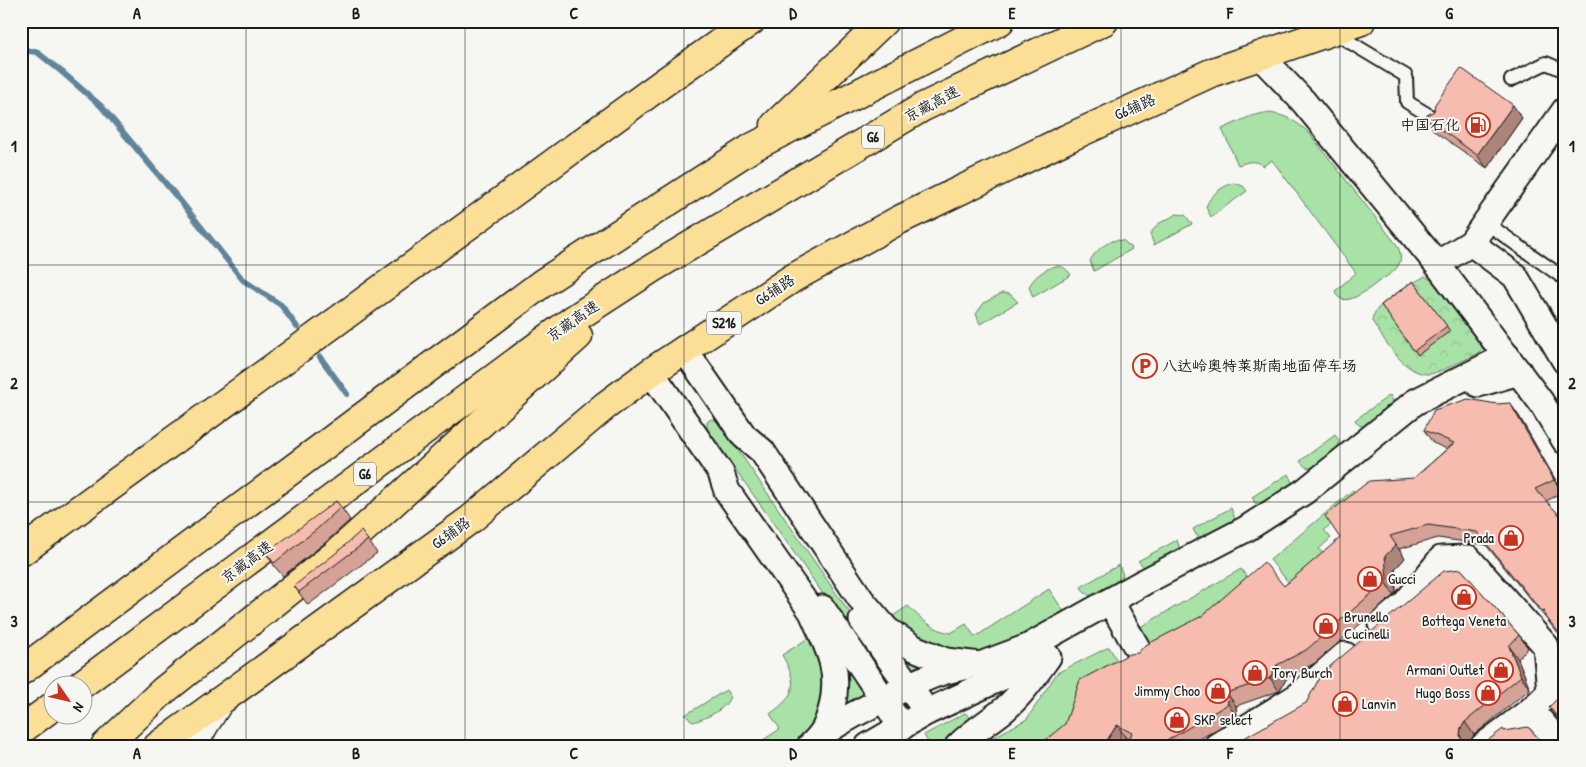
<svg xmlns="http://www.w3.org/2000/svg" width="1586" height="767" font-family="'Patrick Hand','LXGW WenKai TC',sans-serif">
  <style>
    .green { fill: #a8e2a7; stroke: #627f62 }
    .forest { fill: url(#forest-crowns); stroke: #627f62 }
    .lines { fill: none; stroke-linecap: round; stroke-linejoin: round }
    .stream { stroke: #608499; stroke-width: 6 }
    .lane-casing { stroke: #1c1c1c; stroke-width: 16 }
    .street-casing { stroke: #1c1c1c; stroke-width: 29 }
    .secondary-casing { stroke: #1c1c1c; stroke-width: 31 }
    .primary-casing { stroke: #1c1c1c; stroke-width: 31 }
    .highway-casing { stroke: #1c1c1c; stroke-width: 31 }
    .lane { stroke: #f6f6f2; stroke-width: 12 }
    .street { stroke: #f6f6f2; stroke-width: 25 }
    .secondary { stroke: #f6f6f2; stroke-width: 28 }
    .primary { stroke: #fbdf96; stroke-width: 28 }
    .highway { stroke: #fbdf96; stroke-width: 28 }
    .wall { fill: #d4a296; stroke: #1c1c1c }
    .shaded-wall { fill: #ac847a; stroke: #1c1c1c }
    .building { fill: #f6bcaf; stroke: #1c1c1c }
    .grid { fill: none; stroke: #1c1c1c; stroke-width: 1; stroke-opacity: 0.55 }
    .labels { text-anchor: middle; stroke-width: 4; stroke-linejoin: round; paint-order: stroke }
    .shield { fill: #f6f6f2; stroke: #5d5d5c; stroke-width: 1 }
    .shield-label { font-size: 14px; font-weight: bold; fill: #1c1c1c }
    .street-label { font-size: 15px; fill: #1c1c1c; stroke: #f6f6f2 }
    .poi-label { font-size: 15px; fill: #1c1c1c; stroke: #f6f6f2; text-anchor: start }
    .neatline { fill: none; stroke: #1c1c1c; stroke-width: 2 }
    .grid-label { font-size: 16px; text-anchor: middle; font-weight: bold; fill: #1c1c1c }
  </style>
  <defs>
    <pattern id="forest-crowns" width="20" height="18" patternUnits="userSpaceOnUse" patternTransform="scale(1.25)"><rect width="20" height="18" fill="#a8e2a7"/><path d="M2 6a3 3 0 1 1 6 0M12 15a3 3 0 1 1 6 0" fill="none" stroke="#90c18f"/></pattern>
  </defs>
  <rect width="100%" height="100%" fill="#f6f6f2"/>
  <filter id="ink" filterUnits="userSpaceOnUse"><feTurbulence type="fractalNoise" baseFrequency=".02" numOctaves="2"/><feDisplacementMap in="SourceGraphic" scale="10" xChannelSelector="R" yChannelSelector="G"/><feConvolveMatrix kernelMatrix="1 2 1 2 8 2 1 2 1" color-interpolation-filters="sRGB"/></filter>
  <g filter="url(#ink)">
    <g class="green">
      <path d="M1264,113C1283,113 1297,121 1310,134L1397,245C1400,251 1402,258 1399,264C1395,273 1385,277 1378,282C1369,289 1341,312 1335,291L1356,273L1272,160L1263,166C1254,159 1248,162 1238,165L1222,129L1251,116Z"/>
      <path d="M1234,183L1243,186L1247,191L1211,217L1206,207C1210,195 1222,186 1234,183Z"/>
      <path d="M1177,214L1185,215L1192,224L1154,245L1150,234L1158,224Z"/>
      <path d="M1116,240L1124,241L1132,249L1094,271L1090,261C1095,251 1105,243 1116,240Z"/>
      <path d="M1055,266C1063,266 1067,269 1071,275L1033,297L1029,287C1034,276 1044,270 1055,266Z"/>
      <path d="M1002,293L1010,294L1018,302L980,324L976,314L984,303Z"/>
      <path d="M1390,395L1395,404L1367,428L1359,425L1355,420Z"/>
      <path d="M711,419L718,421L895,679L887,685L707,429V422Z"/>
      <path d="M1335,435L1339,440V448L1316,468C1308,469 1304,467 1300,461Z"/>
      <path d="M1288,474L1293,484L1263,506L1255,503L1252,497Z"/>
      <path d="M1353,490L1361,499L1324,530L1331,538L1319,549L1328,560L1294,589L1270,560Z"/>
      <path d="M1231,508L1235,519L1231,526L1204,539L1196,535L1193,529Z"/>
      <path d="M1177,540L1180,550L1146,569L1138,561Z"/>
      <path d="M1119,565L1123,575L1119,583L1093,597L1085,593L1081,587Z"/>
      <path d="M1241,569L1254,587L1148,658L1135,630Z"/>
      <path d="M1049,589L1068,618L985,654H959L884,622L908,606C921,619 933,630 951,633L966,624L975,637Z"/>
      <path d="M810,637C815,647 824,660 826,672C832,700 813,725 797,746H754L780,729L770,714C797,695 798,683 782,655Z"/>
      <path d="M890,642L938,665L908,672Z"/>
      <path d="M1109,647L1123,670L1066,731L1050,746H978L1027,719L1057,673Z"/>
      <path d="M849,658L869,691L846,704Z"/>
      <path d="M726,690L730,696C727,709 705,719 693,722L685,715Z"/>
      <path d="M965,713L969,716L971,721L948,746H930L924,735Z"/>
    </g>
    <path class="forest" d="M1425,276L1437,284L1484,347L1479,353C1470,357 1437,374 1429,374C1404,375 1384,339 1372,321C1372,304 1411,285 1425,276Z"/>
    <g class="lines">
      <g class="stream">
        <path d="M21,50L37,52L62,72L101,106L182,203L243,280L281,305L297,327"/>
        <path d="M320,357L347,394"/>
      </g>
      <defs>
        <g id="lane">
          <path d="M1333,32L1406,76L1407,102L1437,120"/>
          <path d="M1511,80L1546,63L1565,71"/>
          <path d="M1485,222L1565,279"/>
        </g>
        <g id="street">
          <path d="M1260,56L1303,101L1437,264L1541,402L1565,441"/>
          <path d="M1471,243L1515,276L1565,361"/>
          <path d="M1437,264L1471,243L1565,110"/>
          <path d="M684,349L744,436L762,451L862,601L887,630L914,648L946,661L980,665L1028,647L1144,582L1246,529L1305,491L1415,402L1507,356"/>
          <path d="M651,372L721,473L727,491L812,612C827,647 841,667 832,707C827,726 824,733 810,746"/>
          <path d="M1478,384L1519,372"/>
          <path d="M1110,601L1140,653"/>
          <path d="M822,608L902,727"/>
          <path d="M862,620L927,712"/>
          <path d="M1381,624L1404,605L1441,559L1468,558L1546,646L1550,692L1531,710L1483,746"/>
          <path d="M1531,710L1562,746"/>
          <path d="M820,736C838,722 857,713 876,703C906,687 932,672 965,667"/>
          <path d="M868,746L927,712L1026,666L1045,654"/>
          <path d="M958,746C973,731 989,722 1005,709C1022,694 1035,675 1048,657"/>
          <path d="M1217,746L1298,696L1345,655"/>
        </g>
        <path id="secondary" d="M193,746L203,727L219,702"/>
        <g id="primary">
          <path d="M21,552L663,83L751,21"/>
          <path d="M158,746L471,519L605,406L651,372L793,278L899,220L1066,139L1213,72L1361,21"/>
        </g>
        <g id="highway">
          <path d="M775,125L884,21"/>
          <path d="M21,671L544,282L753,147L1000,21"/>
          <path d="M82,684L574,319L651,269L923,107L1104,21"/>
          <path d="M21,730L52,707"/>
          <path d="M105,746L163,691L336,554L578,336"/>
        </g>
      </defs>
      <use href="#lane" class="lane-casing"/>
      <use href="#street" class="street-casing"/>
      <use href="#secondary" class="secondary-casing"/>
      <use href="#primary" class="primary-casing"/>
      <use href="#highway" class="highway-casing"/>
      <use href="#lane" class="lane"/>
      <use href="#street" class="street"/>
      <use href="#secondary" class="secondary"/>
      <use href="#primary" class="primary"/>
      <use href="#highway" class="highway"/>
    </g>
    <g class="wall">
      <path d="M1425,118H1522L1487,168L1434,131Z"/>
      <path d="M1413,281L1450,331L1418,355L1381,305Z"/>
      <path d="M1519,416L1563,493L1546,501L1565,521V642L1486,545L1438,538L1399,549L1405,558L1395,569L1396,592L1394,595L1315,663L1287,678L1279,691L1236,706L1237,717L1188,746H1126L1129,739L1126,738L1065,724L1138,653L1284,586L1414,478L1447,449L1433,443L1424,430Z"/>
      <path d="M341,507L350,520L326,542L283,576L275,567L266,553Z"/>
      <path d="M368,540L377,553L308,605L294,586Z"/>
      <path d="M1519,635L1528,648L1518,659L1530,689L1474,735L1470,741L1230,746Z"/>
      <path d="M1565,691V727L1549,707Z"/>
    </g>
    <g class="shaded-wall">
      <path d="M1513,105L1522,118L1487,168L1477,155Z"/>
      <path d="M1510,403L1519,416L1563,493L1554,480Z"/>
      <path d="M1396,545L1405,558L1395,569L1396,592L1394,595L1385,582V556Z"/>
      <path d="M1509,646L1518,659L1530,689L1521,676Z"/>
      <path d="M1277,665L1287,678L1279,691L1270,678Z"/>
      <path d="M1227,693L1236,706L1237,717L1228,704Z"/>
      <path d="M1465,722L1474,735L1470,741L1469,746H1465L1462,741L1460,735L1461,728Z"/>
      <path d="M1117,725L1126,738L1121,746H1103Z"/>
    </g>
    <g class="building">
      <path d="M1461,68L1513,105L1477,155L1425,118L1427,115L1434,111L1435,104Z"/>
      <path d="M1413,281L1447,326L1414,351L1381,305Z"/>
      <path d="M1468,399L1497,404L1510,403L1554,480L1535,489L1565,521V640L1545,616L1544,610L1542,612L1477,532L1428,525L1390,536L1396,545L1385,556L1387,579L1385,582L1306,650L1277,665L1270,678L1227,693L1228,704L1158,746H1126L1132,733L1117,725L1103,746H1038L1065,724L1080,680L1129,654L1138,653L1144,646L1202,616L1264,562L1284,586L1340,538L1325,516L1369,481L1414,478L1454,443L1424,430L1434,410Z"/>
      <path d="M336,501L341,507L317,529L274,563L266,553Z"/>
      <path d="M361,531L368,540L299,592L294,586L336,553Z"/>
      <path d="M1461,569L1519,635L1509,646L1521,676L1465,722L1461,728L1460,735L1462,741L1468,746H1230L1306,703L1322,673L1444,571Z"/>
      <path d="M1565,691V726L1549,707Z"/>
      <path d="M1528,727L1542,742L1547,746H1479L1483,744L1503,729L1504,731Z"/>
      <path d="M1016,740L1021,746H1008Z"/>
      <path d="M1565,740V746H1558L1563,744Z"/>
    </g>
  </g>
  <path class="grid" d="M246,21V746M465,21V746M684,21V746M902,21V746M1121,21V746M1340,21V746M21,265H1565M21,502H1565"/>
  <defs>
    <symbol id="fuel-ring" viewBox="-11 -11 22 22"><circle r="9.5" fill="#f6f6f2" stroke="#c8321e" stroke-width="1.5"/><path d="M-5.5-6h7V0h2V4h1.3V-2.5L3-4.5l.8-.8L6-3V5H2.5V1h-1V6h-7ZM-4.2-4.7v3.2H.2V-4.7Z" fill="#c8321e"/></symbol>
    <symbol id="parking-ring" viewBox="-11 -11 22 22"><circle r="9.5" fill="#f6f6f2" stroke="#c8321e" stroke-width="1.5"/><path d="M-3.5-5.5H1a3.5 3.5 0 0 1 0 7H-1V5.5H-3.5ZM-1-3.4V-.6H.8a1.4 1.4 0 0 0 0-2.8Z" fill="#c8321e"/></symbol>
    <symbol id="shop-ring" viewBox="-11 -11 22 22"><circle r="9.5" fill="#f6f6f2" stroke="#c8321e" stroke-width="1.5"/><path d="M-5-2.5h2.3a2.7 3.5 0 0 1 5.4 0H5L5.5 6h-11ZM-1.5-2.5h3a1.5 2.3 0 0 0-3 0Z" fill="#c8321e"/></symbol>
  </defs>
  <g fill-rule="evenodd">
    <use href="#fuel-ring" x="1464" y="111" width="28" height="28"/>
    <use href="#parking-ring" x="1131" y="352" width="28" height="28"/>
    <use href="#shop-ring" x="1497" y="524" width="28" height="28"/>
    <use href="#shop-ring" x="1356" y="565" width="28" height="28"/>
    <use href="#shop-ring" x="1450" y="583" width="28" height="28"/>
    <use href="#shop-ring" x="1312" y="612" width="28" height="28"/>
    <use href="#shop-ring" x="1487" y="656" width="28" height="28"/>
    <use href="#shop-ring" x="1241" y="659" width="28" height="28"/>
    <use href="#shop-ring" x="1204" y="677" width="28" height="28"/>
    <use href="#shop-ring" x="1474" y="679" width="28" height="28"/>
    <use href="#shop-ring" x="1331" y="690" width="28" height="28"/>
    <use href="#shop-ring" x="1163" y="706" width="28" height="28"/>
  </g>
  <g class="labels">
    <g class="shield">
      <rect x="862" y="125.5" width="22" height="23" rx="4"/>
      <rect x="706.5" y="311.5" width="35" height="23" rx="4"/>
      <rect x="354" y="462.5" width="22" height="23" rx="4"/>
    </g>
    <g class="shield-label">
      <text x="873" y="142">G6</text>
      <text x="724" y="328">S216</text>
      <text x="365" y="479">G6</text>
    </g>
    <g class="street-label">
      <text transform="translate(932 104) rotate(-28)" y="5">京藏高速</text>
      <text transform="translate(1135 107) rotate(-24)" y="5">G6辅路</text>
      <text transform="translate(775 290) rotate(-33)" y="5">G6辅路</text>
      <text transform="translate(573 321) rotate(-35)" y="5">京藏高速</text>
      <text transform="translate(451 533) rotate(-36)" y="5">G6辅路</text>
      <text transform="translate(247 562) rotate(-37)" y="5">京藏高速</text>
    </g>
    <g class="poi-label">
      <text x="1460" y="130" text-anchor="end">中国石化</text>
      <text x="1162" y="371">八达岭奥特莱斯南地面停车场</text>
      <text x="1494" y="543" text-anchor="end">Prada</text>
      <text x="1388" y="584">Gucci</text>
      <text x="1344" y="622">Brunello<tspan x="1344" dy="17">Cucinelli</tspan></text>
      <text x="1464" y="626" text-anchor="middle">Bottega Veneta</text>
      <text x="1484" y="675" text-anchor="end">Armani Outlet</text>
      <text x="1272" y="678">Tory Burch</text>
      <text x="1200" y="696" text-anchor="end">Jimmy Choo</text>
      <text x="1470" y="698" text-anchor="end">Hugo Boss</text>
      <text x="1362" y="709">Lanvin</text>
      <text x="1194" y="725">SKP select</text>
    </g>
  </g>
  <rect width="1586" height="767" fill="none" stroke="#f6f6f2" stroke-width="55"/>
  <g transform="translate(68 700) rotate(124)"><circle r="24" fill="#f6f6f2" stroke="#9f9f9c"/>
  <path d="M0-4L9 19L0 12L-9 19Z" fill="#c8321e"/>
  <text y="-8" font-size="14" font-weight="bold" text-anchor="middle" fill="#1c1c1c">N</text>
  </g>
  <rect x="28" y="28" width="1530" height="712" class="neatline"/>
  <g class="grid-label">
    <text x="137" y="19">A</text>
    <text x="356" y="19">B</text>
    <text x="574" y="19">C</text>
    <text x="793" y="19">D</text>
    <text x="1012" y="19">E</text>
    <text x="1230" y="19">F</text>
    <text x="1449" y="19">G</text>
    <text x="14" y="152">1</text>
    <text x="1572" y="152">1</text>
    <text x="14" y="389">2</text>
    <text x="1572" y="389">2</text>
    <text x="14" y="627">3</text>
    <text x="1572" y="627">3</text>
    <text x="137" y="759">A</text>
    <text x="356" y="759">B</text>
    <text x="574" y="759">C</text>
    <text x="793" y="759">D</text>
    <text x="1012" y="759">E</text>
    <text x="1230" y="759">F</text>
    <text x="1449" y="759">G</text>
  </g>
</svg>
